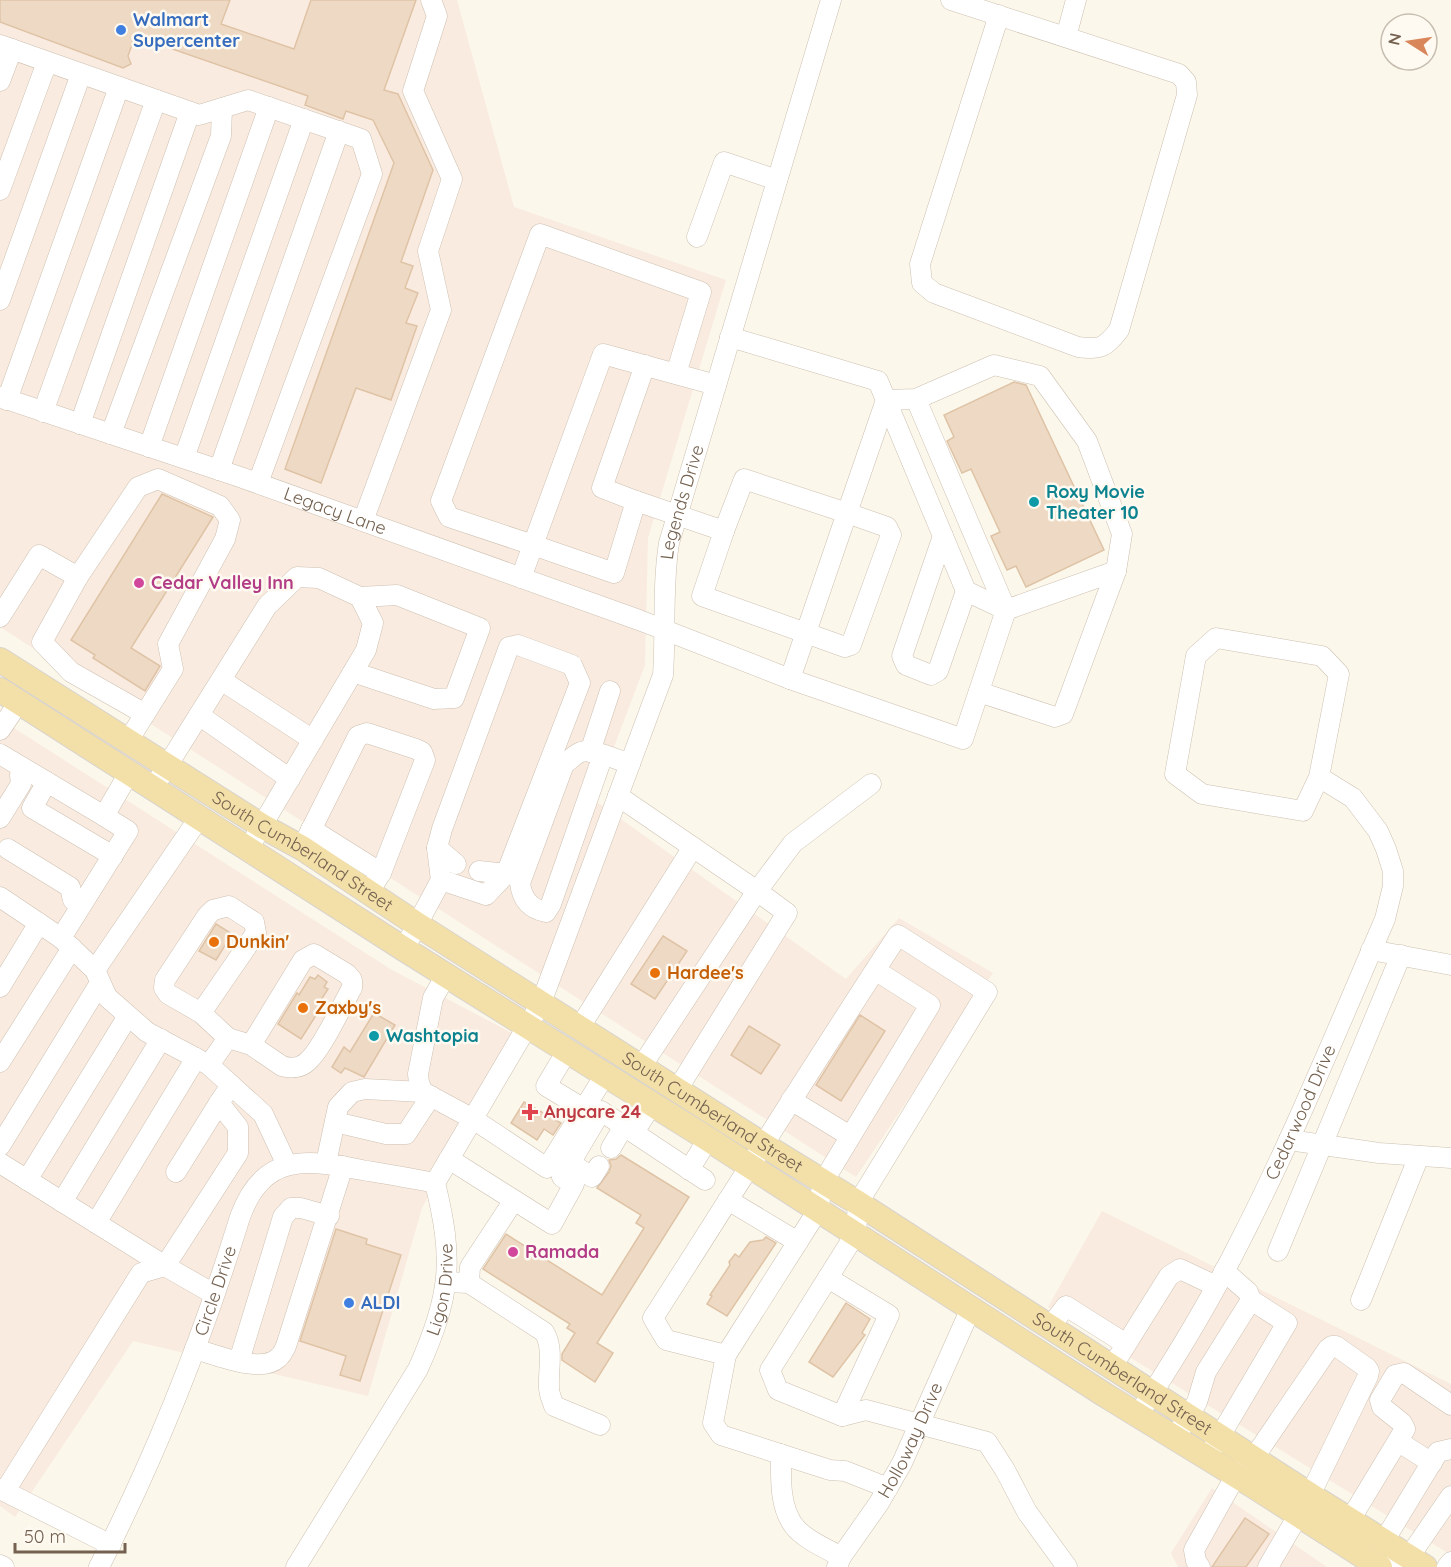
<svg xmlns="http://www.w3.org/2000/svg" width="1451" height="1567" font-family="Quicksand,sans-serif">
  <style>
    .commercial { fill: #faebe0 }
    .building { fill: #eedac4; stroke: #dfc3a6; stroke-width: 1.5 }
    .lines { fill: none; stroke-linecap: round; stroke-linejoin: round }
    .minor-casing { stroke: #cdc0b1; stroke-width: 21 }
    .major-casing { stroke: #d8d3ce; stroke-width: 26 }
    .minor { stroke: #fff; stroke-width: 20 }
    .major { stroke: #f3e0a9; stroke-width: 24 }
    .shop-dot { fill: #3f7fe0; stroke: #fefaf1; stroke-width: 2 }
    .culture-dot { fill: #0f9aa8; stroke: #fefaf1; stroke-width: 2 }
    .hotel-dot { fill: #d1479c; stroke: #fefaf1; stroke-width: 2 }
    .food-dot { fill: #e8710a; stroke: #fefaf1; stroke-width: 2 }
    .health-dot { fill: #e0444e; stroke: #fefaf1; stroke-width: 2 }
    .labels { text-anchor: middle; stroke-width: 5; stroke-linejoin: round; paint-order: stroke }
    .shop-label { font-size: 18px; font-weight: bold; fill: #366cbe; stroke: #fefaf1; text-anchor: start }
    .culture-label { font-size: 18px; font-weight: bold; fill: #0d838f; stroke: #fefaf1; text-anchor: start }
    .street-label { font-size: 18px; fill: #74614f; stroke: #fefaf1 }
    .hotel-label { font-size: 18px; font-weight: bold; fill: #b23c85; stroke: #fefaf1; text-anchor: start }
    .food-label { font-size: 18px; font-weight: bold; fill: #c56008; stroke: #fefaf1; text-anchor: start }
    .health-label { font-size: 18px; font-weight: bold; fill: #be3a42; stroke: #fefaf1; text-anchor: start }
  </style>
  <rect width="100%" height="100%" fill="#fbf7eb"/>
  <g class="commercial">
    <path d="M0,0H457L514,207L726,280L648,538L645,665L594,800L846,979L899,918L993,973L856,1177L0,627Z"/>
    <path d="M0,719L392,970L514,1034L422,1208L368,1396L133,1341L15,1517L0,1506Z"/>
    <path d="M1102,1211L1451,1384V1555L1048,1307Z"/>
    <path d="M1212,1488L1327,1567H1178L1171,1553Z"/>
  </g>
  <g class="building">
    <path d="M0,0H230L221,24L294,49L311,0H416L384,90L398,94L433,170L401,262L413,266L405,288L418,293L406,323L417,326L391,400L356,388L321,483L285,469L394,163L373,120L346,111L343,119L305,105L308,96L135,36L128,56L131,64L123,68L0,22Z"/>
    <path d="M1014,382L1026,385L1104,550L1026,587L1016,566L1007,570L991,536L1000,532L971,469L962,473L947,441L954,437L944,415Z"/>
    <path d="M162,494L213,517L131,648L160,666L145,691L93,658L95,655L71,640Z"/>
    <path d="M216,924L232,934L216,960L199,951Z"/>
    <path d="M663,936L687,951L655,999L631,984Z"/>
    <path d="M318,975L327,982L324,987L328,989L317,1006L320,1009L301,1039L278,1024L297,993L299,995L310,977L315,979Z"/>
    <path d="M374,1013L395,1025L364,1077L345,1068L341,1073L332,1067L344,1047L350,1052Z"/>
    <path d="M860,1015L885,1031L841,1101L816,1085Z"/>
    <path d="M749,1026L780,1045L761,1074L731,1055Z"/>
    <path d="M524,1102L561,1123L553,1135L544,1129L537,1140L511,1123Z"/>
    <path d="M621,1155L689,1197L597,1343L613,1353L595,1382L562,1360V1354L575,1333L567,1328L570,1324L483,1269L506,1234L602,1295L644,1228L636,1223L641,1215L597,1188L609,1172L611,1166L609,1160L616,1159Z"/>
    <path d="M336,1229L367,1239L366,1244L401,1255L360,1381L340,1375L346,1356L300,1341Z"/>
    <path d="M766,1237L776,1243L727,1316L707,1304L712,1296L710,1295L730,1265L729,1262L735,1254L739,1257L750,1242L763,1240Z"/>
    <path d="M846,1303L870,1319L862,1333L865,1335L833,1377L809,1362Z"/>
    <path d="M1245,1518L1269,1534L1246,1567H1212Z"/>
  </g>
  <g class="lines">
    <defs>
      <g id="minor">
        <path d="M951,0L1179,74L1186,82L1187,95L1119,330C1105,348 1100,350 1078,347L934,293L922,283L920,264L999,15"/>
        <path d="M1066,37L1076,0"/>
        <path d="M0,45L199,115L248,100L361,139L372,174L258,483"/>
        <path d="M0,81L12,49"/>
        <path d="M0,190L47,62"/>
        <path d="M697,237L724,162L777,180"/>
        <path d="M0,300L81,74"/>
        <path d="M676,374L701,292L540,234L441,501L449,517L533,545L603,354L716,385"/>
        <path id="s1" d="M0,397L240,477L639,620L790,679L963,739L1006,610L966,591L878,381L730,337"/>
        <path d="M7,400L119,87"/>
        <path d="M43,412L156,100"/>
        <path d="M80,424L190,112"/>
        <path d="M111,434L221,136L222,108"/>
        <path d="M149,447L269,107"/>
        <path d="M184,458L304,119"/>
        <path d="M219,470L339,131"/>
        <path d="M636,501L602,488L645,365"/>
        <path d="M363,521L441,310L428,251L452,179L413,91L437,16L431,0"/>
        <path d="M724,531L702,596L845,647L851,645L891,535L887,527L847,513L886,400L916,399L994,365L1040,376L1087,441L1122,534L1116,571L1006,610L916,399"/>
        <path d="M943,536L902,656L906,665L931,675L938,671L966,591"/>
        <path d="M78,577L42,642L71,672L145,714"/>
        <path d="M521,578L533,545L614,573L636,501L724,531L744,479L847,513L790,679"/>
        <path d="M0,617L39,555L78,577L138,487L158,479L220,506L230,520L225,539L168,644L173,669L128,741"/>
        <path d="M353,672L434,699L454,698L480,628L397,595L360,597"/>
        <path d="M221,680L313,740"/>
        <path d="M979,692L1055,717L1063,714L1116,571"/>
        <path d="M199,715L290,779"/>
        <path d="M0,730L19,702"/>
        <path d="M590,752L610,691"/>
        <path d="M0,754L104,816"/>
        <path d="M603,755L551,904L546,912C530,909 522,899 520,883L564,764C569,761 575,754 581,752C592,748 618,760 630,764"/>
        <path d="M159,779L267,606L297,577L319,578L360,597L373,623L366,650L254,839"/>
        <path d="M47,782L32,808L113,856"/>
        <path d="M618,796L757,891L641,1067"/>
        <path d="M0,818L21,784L20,775L24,769"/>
        <path d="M311,829L381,873"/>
        <path d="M302,848L358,736L367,733L416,749L422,752L425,760L381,873L369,892"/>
        <path d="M437,848L456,864"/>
        <path d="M8,849L70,887L73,900"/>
        <path d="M479,871L506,874"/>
        <path d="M0,897L61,938L95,970L199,818"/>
        <path d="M61,938L128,831L104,816L129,773"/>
        <path d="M404,949L441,880L437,848L442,829L509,647L518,645L572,665L580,683L506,874L486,895L441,880"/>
        <path d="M1371,950L1451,965"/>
        <path d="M95,970L107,997L147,1032L209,1065L263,1114L287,1165"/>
        <path d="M875,970L930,1005L823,1182L818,1210L726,1355L666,1340L653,1318C735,1190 815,1062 898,935L987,992L858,1203L856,1233L770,1370L778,1390L842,1416L866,1410L987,1442L1005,1470L1027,1512L1067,1567"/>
        <path d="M0,987L39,923"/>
        <path d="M201,1013L256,933L254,922L229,906L213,910L207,916L165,980L164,988L168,994L201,1013L228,1038L209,1065"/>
        <path d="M580,1027L693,847"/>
        <path d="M228,1038L251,1045L282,1066C291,1069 301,1068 308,1061C322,1049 342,1005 352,988V980L347,974L314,954L303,960L251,1045"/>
        <path d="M567,1051L546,1086L584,1109"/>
        <path d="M0,1062L72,948"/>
        <path d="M677,1090L787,913L757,891L793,843L871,784"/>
        <path d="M423,1092L419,1083L418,1074L433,998L446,975"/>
        <path d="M791,1100L850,1136"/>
        <path d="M335,1122L386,1134H406L431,1096"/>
        <path d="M634,1132L652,1104"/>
        <path d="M1289,1140L1379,1153L1451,1158"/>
        <path d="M0,1146L100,983"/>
        <path d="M611,1148L624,1126"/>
        <path d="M449,1159L552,1224L574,1184L562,1177L601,1111L705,1180"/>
        <path d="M0,1163L165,1266"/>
        <path d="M326,1163L338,1107L352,1092L365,1089L423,1092L473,1119L547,1168L605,1075"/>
        <path d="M570,1163L592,1177L599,1166"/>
        <path d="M689,1170L708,1139"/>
        <path d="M176,1172L219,1103"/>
        <path d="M27,1180L128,1016"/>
        <path d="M728,1200L798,1242"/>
        <path d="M62,1202L161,1039"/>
        <path d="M96,1223L196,1058"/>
        <path d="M1278,1251L1401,955"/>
        <path d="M1224,1271L1248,1292L1251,1300"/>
        <path d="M828,1278L889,1315L842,1416"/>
        <path d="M446,1282L469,1283L544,1332C554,1347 548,1370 549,1388C549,1394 552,1400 554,1406L600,1425"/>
        <path d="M469,1283L470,1267L514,1200"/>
        <path d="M214,1294L165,1266L238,1153V1127L219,1103L231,1085"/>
        <path d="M1361,1300L1419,1156"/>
        <path d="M1050,1327L1066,1306L1126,1344"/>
        <path d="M195,1349C216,1355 261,1374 278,1358C282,1355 284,1350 286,1346L343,1166"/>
        <path d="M726,1355L713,1423L721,1435L830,1470L845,1471L888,1488"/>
        <path d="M239,1361L283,1217L291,1208H301L329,1216"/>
        <path d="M1112,1367L1169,1276L1180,1269L1216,1286"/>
        <path id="s2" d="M1138,1415C1173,1362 1206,1308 1235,1251C1291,1143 1337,1030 1385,919L1393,886V871L1386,849L1378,831L1353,798L1319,777L1339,674L1322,656L1216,638L1196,656L1175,774L1202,794L1303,811L1319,777"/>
        <path d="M1175,1438L1197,1402L1206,1372L1251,1300L1287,1323L1207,1458"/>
        <path d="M1399,1442L1432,1463"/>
        <path d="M781,1454C781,1477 779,1506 794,1526C805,1540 826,1548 841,1557"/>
        <path d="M0,1489L111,1545"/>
        <path d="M5,1491L141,1273L165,1266"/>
        <path d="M1350,1520L1405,1429L1402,1423L1382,1407L1380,1400L1395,1375L1404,1373L1451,1405"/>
        <path d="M1384,1541L1438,1452L1451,1449"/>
        <path d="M1396,1558L1409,1557L1451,1496"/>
        <path d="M0,1565L4,1567"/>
        <path id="s3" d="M99,1567C156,1455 203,1337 240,1217C263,1153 306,1159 362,1170C386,1174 411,1178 435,1183"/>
        <path id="s4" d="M296,1567L418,1369C451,1296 454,1260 435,1183L541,1003L663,675C666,631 662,587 669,543L831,0"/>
        <path id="s5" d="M837,1567L841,1557L879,1503L902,1463L971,1308"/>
        <path d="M1200,1567L1196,1561L1194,1550L1236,1475L1253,1459L1328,1349L1332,1346H1336L1367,1368L1369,1371L1368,1376L1310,1495L1268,1567"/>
        <path d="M1447,1567L1451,1562"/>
      </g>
      <g id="major">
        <path id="s6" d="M0,660L262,826L302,848L418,925L762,1144L858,1203L1318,1500L1425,1567"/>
        <path d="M0,690L404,949L708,1139L1105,1395L1255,1487L1380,1567"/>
      </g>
    </defs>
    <use href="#minor" class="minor-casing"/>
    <use href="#major" class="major-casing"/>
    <use href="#minor" class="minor"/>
    <use href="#major" class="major"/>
  </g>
  <g class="shop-dot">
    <circle cx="121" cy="30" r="6"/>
    <circle cx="349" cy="1303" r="6"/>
  </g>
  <g class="culture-dot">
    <circle cx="1034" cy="502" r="6"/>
    <circle cx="374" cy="1036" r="6"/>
  </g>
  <g class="hotel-dot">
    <circle cx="139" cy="583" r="6"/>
    <circle cx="513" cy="1252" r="6"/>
  </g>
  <g class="food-dot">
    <circle cx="214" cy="942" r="6"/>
    <circle cx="655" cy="973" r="6"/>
    <circle cx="303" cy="1008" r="6"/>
  </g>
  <path class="health-dot" d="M527 1103h6v6h6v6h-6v6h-6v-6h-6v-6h6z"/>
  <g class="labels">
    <g class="shop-label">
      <text x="133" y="26">Walmart<tspan x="133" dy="21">Supercenter</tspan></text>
      <text x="361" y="1309">ALDI</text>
    </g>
    <g class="culture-label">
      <text x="1046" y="498">Roxy Movie<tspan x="1046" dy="21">Theater 10</tspan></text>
      <text x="386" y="1042">Washtopia</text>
    </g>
    <g class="street-label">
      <text dy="6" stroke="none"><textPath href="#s4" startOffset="1158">Legends Drive</textPath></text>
      <text dy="6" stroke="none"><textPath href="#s1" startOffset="354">Legacy Lane</textPath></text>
      <text dy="6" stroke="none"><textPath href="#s6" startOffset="358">South Cumberland Street</textPath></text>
      <text dy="6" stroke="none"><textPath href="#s6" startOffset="844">South Cumberland Street</textPath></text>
      <text dy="6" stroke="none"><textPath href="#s2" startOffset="344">Cedarwood Drive</textPath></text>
      <text dy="6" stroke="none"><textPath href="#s4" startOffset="316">Ligon Drive</textPath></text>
      <text dy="6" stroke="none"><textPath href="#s3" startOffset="300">Circle Drive</textPath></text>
      <text dy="6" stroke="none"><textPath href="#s6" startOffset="1330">South Cumberland Street</textPath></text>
      <text dy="6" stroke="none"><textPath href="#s5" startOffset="147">Holloway Drive</textPath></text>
    </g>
    <g class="hotel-label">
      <text x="151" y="589">Cedar Valley Inn</text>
      <text x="525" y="1258">Ramada</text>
    </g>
    <g class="food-label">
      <text x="226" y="948">Dunkin'</text>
      <text x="667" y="979">Hardee's</text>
      <text x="315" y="1014">Zaxby's</text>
    </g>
    <g class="health-label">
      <text x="544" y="1118">Anycare 24</text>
    </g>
  </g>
  <g transform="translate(1409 42) rotate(282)"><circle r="28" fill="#fefaf1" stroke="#c7bdb0" stroke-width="1.5"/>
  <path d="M0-4.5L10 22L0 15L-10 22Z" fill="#da865b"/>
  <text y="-9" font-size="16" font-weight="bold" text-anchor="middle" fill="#74614f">N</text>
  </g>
  <path d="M15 1543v9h110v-9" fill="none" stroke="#74614f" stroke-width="3"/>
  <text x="24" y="1543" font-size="18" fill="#74614f" stroke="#fefaf1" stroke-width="4.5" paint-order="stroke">50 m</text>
</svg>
